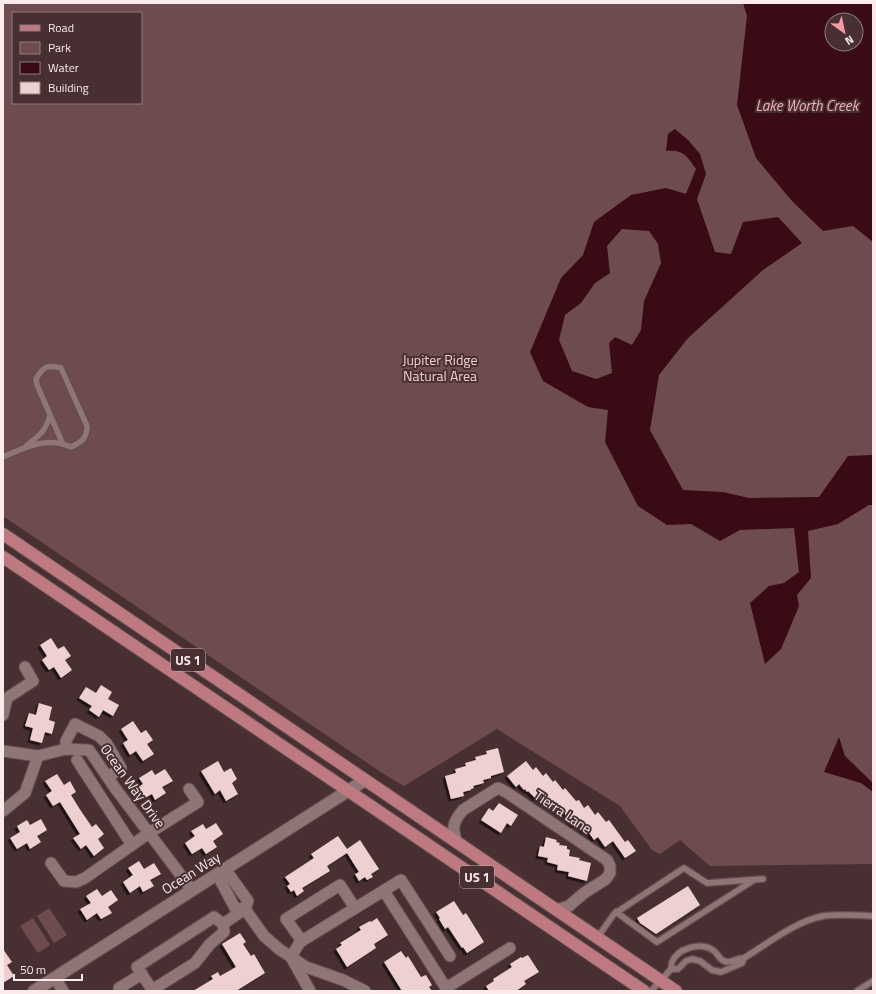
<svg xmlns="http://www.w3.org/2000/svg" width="876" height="994" font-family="'Titillium Web',sans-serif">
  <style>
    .green { fill: #6e4b4e; fill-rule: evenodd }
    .water { fill: #3a0b14; fill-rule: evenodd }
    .building { fill: #eed0d1; filter: url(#shadow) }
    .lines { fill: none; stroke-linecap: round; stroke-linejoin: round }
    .service-casing { stroke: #634f51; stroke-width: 8 }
    .minor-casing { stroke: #634f51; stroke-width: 13 }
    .tertiary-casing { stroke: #634f51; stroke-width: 14 }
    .primary-casing { stroke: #634f51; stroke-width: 14 }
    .service { stroke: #907577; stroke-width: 5.5 }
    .minor { stroke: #907577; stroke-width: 11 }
    .tertiary { stroke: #907577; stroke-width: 12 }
    .primary { stroke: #bf7981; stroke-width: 12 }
    .labels { text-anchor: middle; stroke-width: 4; stroke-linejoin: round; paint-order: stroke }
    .shield { fill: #483032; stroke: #c5b3b4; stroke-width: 1 }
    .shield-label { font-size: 13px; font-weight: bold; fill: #fbebec }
    .park-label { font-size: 14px; fill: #f4cfd2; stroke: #483032 }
    .street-label { font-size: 14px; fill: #fbebec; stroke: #483032 }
    .water-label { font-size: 15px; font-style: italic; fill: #f8b1b7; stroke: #483032 }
  </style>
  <defs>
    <filter id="shadow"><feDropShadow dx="-2.5" dy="2.5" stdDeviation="0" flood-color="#0009"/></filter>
  </defs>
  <rect width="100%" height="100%" fill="#483032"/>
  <g class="green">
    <path d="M3,3H788L873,209V864L710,866L680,840L660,854L652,850L620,806L497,729L404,786L382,773L3,516ZM13,13H141V103H13Z"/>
    <path d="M49,908L67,935L54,943L37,916Z"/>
    <path d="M33,918L50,945L38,953L20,926Z"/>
  </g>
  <g class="water">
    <path d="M743,3H873V242L853,226L823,231L792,201L756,158L737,105L747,16ZM832,20H856V44H832Z"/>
    <path d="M675,129L688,140L700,154L706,174L697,199L715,252L731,254L743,222L778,217L802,243L763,270L688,338L659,375L650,430L683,490L723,492L749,498L819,497L848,456L873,455V505H869L838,524L808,531L811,578L797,595L799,606L781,649L765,664L750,603L769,586L784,583L799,572L794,528L740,530L720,541L691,524L667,525L638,506L605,442L608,410L588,407L543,381L530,352L561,278L583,255L594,222L631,195L666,188L686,194L696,169C687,156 683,149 666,151L668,134ZM622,229L649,231L658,244L661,263L644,301L641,330L632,345L615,337L609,343L612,373L596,379L572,371L559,340L565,315L581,303L595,283L610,273L607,246Z"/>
    <path d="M839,737L845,756L873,783V792L861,783L824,772Z"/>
  </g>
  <g class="building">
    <path d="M51,638L58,649L64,646L71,656L65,660L72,670L61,678L54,667L49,670L42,660L47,656L40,645Z"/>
    <path d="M101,685L112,692L108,699L119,705L113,716L103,710L99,717L89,710L92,706L79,698L86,687L96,693Z"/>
    <path d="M39,703L52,707L49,720L55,722L52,734L45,732L42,743L30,740L33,728L25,726L29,713L36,715Z"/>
    <path d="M133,721L141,733L146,730L153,740L147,744L154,754L143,761L136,751L130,755L123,743L128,740L121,729Z"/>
    <path d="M498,748L504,772L491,776V778L483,780L484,783L473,786L474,788L471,789V790L463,792L464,796L451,799L445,776L456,773L455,769L466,766L465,763L476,760L475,757L487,754L486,751Z"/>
    <path d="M218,761L224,772L231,768L237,779L232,783L238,794L226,801L220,790L215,794L201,771Z"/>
    <path d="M526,761L533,770L536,767L543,776L546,773L553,782L555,780L563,790L565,788L576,801L579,800L584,808L588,805L595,815L598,812L606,822L609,820L625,842L628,840L636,851L625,858L613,841L605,847L598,837L594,840L587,830L584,832L577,823L573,826L561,808L557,810L555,808L554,810L548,803L547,805L545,802L543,803L538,797L536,799L528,791L527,792L525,789L524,790L519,784L516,787L507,776Z"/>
    <path d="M165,769L173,781L162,787L166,793L155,800L152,794L141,800L134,790L143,784L139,778L152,770L155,775Z"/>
    <path d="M57,774L64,785L70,781L76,792L71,795L81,811L92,827L96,824L104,834L98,839L104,848L94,856L86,845L81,849L73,838L80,834L60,802L53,806L46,795L52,791L45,781Z"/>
    <path d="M499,803L518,815L511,826L507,823L501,833L481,820L489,808L493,811Z"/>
    <path d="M41,819L47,830L37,836L41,842L30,849L27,843L17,849L10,838L20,832L17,826L27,820L30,825Z"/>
    <path d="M216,823L223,834L213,841L217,847L206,854L202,848L192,854L185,843L195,836L191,831L203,824L206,829Z"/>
    <path d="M338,836L347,849L360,840L379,869L371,874L373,877L367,880L365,877L359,881L355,874L359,872L347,853L327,866L330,871L302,888L304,891L297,896L294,890L291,892L287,886L290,884L285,877L314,858L311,854Z"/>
    <path d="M546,837L557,840L556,842L560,843L559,845L567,846V849L570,850L569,856L580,858L579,860L591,863L587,881L568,876L569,872L557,870L558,865L547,862L548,858L538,856L540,846L544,847Z"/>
    <path d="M139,861L144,869L154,863L161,874L150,880L154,886L143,892L140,886L130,893L123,882L133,875L128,868Z"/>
    <path d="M688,886L700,905L656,934L640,923L637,918Z"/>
    <path d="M97,889L102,896L111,890L118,900L108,907L112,913L101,919L97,913L87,920L80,909L91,903L86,896Z"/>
    <path d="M454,901L463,915L466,913L484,942L467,953L463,947L462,948L448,927L445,929L439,919L440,918L436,912Z"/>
    <path d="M377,918L388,935L374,944L376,948L347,967L336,949L342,945L340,943L361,930L359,927L370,921L371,922Z"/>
    <path d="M240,933L246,942L243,944L251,956L254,954L265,973L236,991H193L213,979L211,976L218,972L220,976L236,967L222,944Z"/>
    <path d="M3,949L12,962L7,965L14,976L3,983Z"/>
    <path d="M401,951L406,958L408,956L421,977L426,975L432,985L429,987L432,991H402L384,962Z"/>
    <path d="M528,955L539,972L524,981L526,984L516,991H489L486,986L494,981L493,979L512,967L510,964L521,957L522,958Z"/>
  </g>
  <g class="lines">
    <defs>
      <g id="service">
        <path d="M26,446C39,435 44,434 50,416"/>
        <path d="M3,457C25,447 48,436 71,447C82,442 87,438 87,426L61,368C47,364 43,367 36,379L37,385L62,442"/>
        <path d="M616,912L657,942L754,880"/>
        <path d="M597,938L614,914L684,868L707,883L763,879"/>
        <path d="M744,958C767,944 796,921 823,916C840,914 856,915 873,916"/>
        <path d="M651,991C657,984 664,978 670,970C672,968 671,965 672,962C678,948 700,942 713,950C716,952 718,956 721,959C728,966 735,958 744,958L742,963L721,972L712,970L700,961L692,959L686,961L678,969H671"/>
        <path d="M857,991L873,981"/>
      </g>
      <g id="minor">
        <path d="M3,715L7,698L33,681L25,667"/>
        <path d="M66,749V741L75,724L99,736L107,744L121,768L108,777"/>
        <path d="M3,751L38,756L66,749L89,750L115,788L192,890"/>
        <path d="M77,760L132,845"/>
        <path d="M3,811L25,793L38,756"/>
        <path d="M457,843C452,828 452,823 463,810L498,788L506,792L607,860L610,866V873L606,879L584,893L569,906L556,910"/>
        <path d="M51,863L64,881L76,882L85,878L149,833L198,802L189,789"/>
        <path d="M217,874L235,908L245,909L248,901L225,869"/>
        <path d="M384,891L446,988L510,948"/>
        <path d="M302,941L286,919L340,885L355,908"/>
        <path d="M55,978L63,991"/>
        <path d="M152,990L195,963L210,944L224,932L223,924L245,909L264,936L279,949L306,967L343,980L365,991"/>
        <path d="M121,991L119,988L142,974"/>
        <path d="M153,991L137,967L214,917L223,924"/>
        <path d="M310,991L291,957L300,942L401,880L450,956"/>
      </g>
      <path id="tertiary" d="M34,991L365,780"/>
      <g id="primary">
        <path d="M3,534L676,991"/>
        <path d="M3,557L644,991"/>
      </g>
    </defs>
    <use href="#service" class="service-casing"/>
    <use href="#minor" class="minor-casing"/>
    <use href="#tertiary" class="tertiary-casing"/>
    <use href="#primary" class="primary-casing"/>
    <use href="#service" class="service"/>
    <use href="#minor" class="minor"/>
    <use href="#tertiary" class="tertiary"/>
    <use href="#primary" class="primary"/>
  </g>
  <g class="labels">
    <g class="shield">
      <rect x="171" y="649" width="34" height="22" rx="3"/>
      <rect x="460" y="866" width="34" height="22" rx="3"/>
    </g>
    <g class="shield-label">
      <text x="188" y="665">US 1</text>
      <text x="477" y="882">US 1</text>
    </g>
    <g class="park-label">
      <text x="440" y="365">Jupiter Ridge<tspan x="440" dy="16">Natural Area</tspan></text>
    </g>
    <g class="street-label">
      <text transform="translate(133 786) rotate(54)" y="5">Ocean Way Drive</text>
      <text transform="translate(563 812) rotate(34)" y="5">Tierra Lane</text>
      <text transform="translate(191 873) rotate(-32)" y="5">Ocean Way</text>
    </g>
    <g class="water-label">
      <text x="807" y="111">Lake Worth Creek</text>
    </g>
  </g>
  <rect width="876" height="994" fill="none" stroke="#fbebec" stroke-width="8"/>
  <rect x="12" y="12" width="130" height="92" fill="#483032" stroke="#907b7c"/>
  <rect x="20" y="25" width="20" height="6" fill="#bf7981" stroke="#907b7c"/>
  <text x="48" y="32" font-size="12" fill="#fbebec">Road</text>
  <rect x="20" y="42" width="20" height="12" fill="#6e4b4e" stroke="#907b7c"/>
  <text x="48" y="52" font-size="12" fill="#fbebec">Park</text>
  <rect x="20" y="62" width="20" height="12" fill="#3a0b14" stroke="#907b7c"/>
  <text x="48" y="72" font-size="12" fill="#fbebec">Water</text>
  <rect x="20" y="82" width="20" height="12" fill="#eed0d1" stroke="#907b7c"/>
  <text x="48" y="92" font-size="12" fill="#fbebec">Building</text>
  <g transform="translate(844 32) rotate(147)"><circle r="19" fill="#483032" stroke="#907b7c"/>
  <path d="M0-3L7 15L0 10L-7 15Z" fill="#f49aa3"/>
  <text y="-6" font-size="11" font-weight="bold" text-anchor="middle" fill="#fbebec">N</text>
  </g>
  <path d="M14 974v6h68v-6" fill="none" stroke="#fbebec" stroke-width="2"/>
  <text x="20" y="974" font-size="12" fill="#fbebec" stroke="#483032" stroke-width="3" paint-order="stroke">50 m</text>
</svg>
